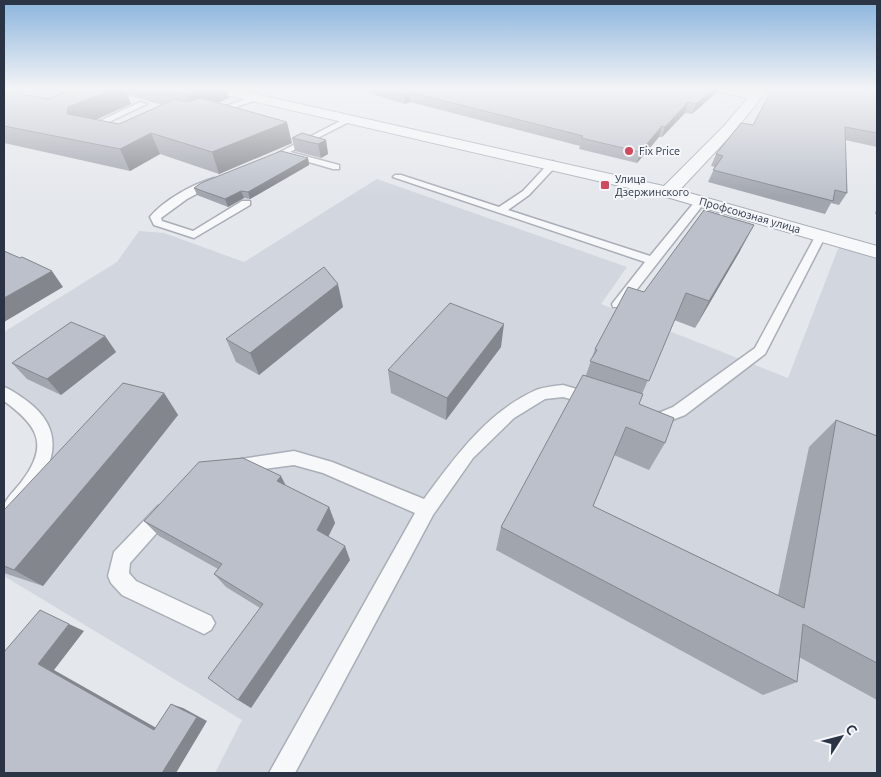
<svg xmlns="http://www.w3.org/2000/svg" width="881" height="777" font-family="Ubuntu,sans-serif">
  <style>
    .built { fill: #d2d6de }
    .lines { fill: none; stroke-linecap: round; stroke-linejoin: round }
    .service-casing { stroke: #a9aeb7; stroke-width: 3 }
    .minor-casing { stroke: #a9aeb7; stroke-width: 2 }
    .tertiary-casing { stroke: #a9aeb7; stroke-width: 2 }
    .service { fill: #f7f8fa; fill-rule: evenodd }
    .minor { fill: #f7f8fa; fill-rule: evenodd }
    .tertiary { fill: #f7f8fa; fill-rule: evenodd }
    .wall { fill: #a1a5ae; fill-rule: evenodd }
    .shaded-wall { fill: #83868d }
    .building { fill: #bbc0ca; stroke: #83868d }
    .poi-dot { fill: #d1495b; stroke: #f4f6f9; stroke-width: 2 }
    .labels { text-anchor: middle; stroke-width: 4; stroke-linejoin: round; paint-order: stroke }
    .far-poi-label { font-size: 11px; fill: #2b3445; stroke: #f4f6f9; text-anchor: start }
    .far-street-label { font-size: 11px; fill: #2b3445; stroke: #f4f6f9 }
  </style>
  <rect width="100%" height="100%" fill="#e4e7ec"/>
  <g class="built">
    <path d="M4,88H127L4,135Z"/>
    <path d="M377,179L627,267L601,304L788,378L841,241L877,252V773H215L242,720L4,576V517L42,465L39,421L4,393V332L117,262L139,231L164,233L244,262Z"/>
  </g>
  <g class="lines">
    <defs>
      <g id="service">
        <path d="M255,96L262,98L216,114L209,112Z"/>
        <path d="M140,102L147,104L90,131L83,129Z"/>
        <path d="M348,117L355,119L290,152L339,165V169H333L278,153Z"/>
        <path d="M553,161L558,164L529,195L508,210L650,256L697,199H705L706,201L623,307H613L612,304L645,262L393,177L395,175H401L499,207L523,191L550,162Z"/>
        <path d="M214,178L217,179V183L187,199L161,218L162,221L193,231L242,201H250V205L194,238L154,225L150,217C164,200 193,184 214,178Z"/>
        <path d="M821,232L826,235L765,354L685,415L662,424L643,422L641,418L643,414L661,412L673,407L755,348L816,235Z"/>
        <path d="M563,385L597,395L600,399L597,403L592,405L563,397L545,399L514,418L473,458L433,515L295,773H269L415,513L323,473L294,465L234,473L228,471L225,466L228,461L294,451L332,462L424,499C455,457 487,412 536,390C544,387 554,386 563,385Z"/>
        <path d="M4,387C12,390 20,396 27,401C66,430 55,464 30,498C23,508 15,521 4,526C4,520 2,508 5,503C9,495 17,488 22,481C50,444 37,425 4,401Z"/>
        <path d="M164,504L170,506L173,512L170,518L130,563L129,573L136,581L211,616L215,623L211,630L204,634L122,595L111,583L108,576L114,552L158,506Z"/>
      </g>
      <path id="minor" d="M713,88H737L753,91L756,88H769L733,133L674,196L668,197L662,196L659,192L662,188L723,127L748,98L714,91Z"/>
      <path id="tertiary" d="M207,88H229L668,187L877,246V258L663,196L213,92L208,91Z"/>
    </defs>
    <use href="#service" class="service-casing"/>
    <use href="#minor" class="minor-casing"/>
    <use href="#tertiary" class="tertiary-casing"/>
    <use href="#service" class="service"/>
    <use href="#minor" class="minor"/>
    <use href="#tertiary" class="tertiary"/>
  </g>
  <g class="wall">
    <path d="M75,88H226L229,98L218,103L292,143L219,174L160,154L130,171L4,143V91L48,99ZM128,95L162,105L119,124L96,120L131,104Z"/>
    <path d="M237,88H250L246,90Z"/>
    <path d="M351,88H718L716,93L692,114L685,113L662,137H659L637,163L579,149L580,146L410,102L405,104Z"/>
    <path d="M773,88H877V147L845,140L847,193L839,205L831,203L825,214L708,182L715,167L711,166L716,154L753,125Z"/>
    <path d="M292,138L326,140L328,154L321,158L295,151Z"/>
    <path d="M308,158L309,165L250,199L244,198L228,207L197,195L194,188Z"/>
    <path d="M877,206V214H875Z"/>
    <path d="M740,251L695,328L674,320L642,394L639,404L665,443L649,470L614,455L593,506L778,595L809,447L836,420L877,436V700L799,657L797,682L763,695L496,550L501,527L586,375L595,349L644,292Z"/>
    <path d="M343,307L259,375L236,362L226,339Z"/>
    <path d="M105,336L116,352L61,395L27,379L12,363Z"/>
    <path d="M501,347L446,420L391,393L388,370Z"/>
    <path d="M164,393L178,415L43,586L4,573V510Z"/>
    <path d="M285,485L329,507L335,523L328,537L350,560L251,708L260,608L226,587L214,574L218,569L159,536L144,521Z"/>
  </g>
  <g class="shaded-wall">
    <path d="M117,88H124L131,104L78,127L67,114L68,107Z"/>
    <path d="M205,88H226L229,98L194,113L187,95Z"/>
    <path d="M715,88H718L716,93L692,114L696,104Z"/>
    <path d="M410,92V102L405,104L404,94Z"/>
    <path d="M688,102L685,113L662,137L665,127Z"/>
    <path d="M287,122L292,143L219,174L212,152Z"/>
    <path d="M662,126L659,137L637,163L640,152Z"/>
    <path d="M151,133L160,154L130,171L120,149Z"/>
    <path d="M326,140L328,154L321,158L318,144Z"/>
    <path d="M308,158L309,165L250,199L248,192Z"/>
    <path d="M241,191L244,198L228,207L225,199Z"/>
    <path d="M754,225L740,251L695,328L709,301Z"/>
    <path d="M52,271L63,287L4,322V298Z"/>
    <path d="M338,284L343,307L259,375L250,353Z"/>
    <path d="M504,324L501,347L446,420L447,398Z"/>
    <path d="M105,336L116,352L61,395L47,379Z"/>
    <path d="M164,393L178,415L43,586L14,570Z"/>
    <path d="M281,476L289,492L277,481Z"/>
    <path d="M329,507L335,523L324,545L317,530Z"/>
    <path d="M345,546L350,560L251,708L238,700Z"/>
    <path d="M69,624L84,631L54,670L167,734L154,730L38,664Z"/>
    <path d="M171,704L183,708L207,721L176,773H162Z"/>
  </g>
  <g class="building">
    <path d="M75,88H117L68,107L67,114L119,124L175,99L187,102L201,98L287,122L212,152L151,133L120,149L4,126V91L48,99Z"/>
    <path d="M158,88H205L187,95Z"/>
    <path d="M383,88H715L696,104L688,102L665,127L662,126L640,152L581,138L583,136L410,92L404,94Z"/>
    <path d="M773,88H861L877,91V133L845,127L847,193L835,190L833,201L713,170L723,156L716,154L741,123L753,125Z"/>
    <path d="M302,133L326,140L318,144L292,138Z"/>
    <path d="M281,151L308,158L248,192L241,191L225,199L194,188L201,183Z"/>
    <path d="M704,210L754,225L709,301L686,293L649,381L590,361L597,350L595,349L628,287L644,292Z"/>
    <path d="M4,251L20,258L22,257L52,271L4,298Z"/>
    <path d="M324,267L338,284L250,353L226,339Z"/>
    <path d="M450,303L504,324L447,398L388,370Z"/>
    <path d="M71,322L105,336L47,379L12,363Z"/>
    <path d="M583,375L643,394L639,404L674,418L665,443L626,427L593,506L804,608L836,420L877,436V663L803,624L797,682L501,527Z"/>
    <path d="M123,383L164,393L14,570L4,566V510Z"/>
    <path d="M243,458L281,476L277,481L329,507L317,530L345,546L238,700L208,678L263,604L214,574L222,564L144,521L199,462Z"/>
    <path d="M40,610L69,624L38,664L154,730L171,704L197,717L162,773H4V652Z"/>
  </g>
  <linearGradient id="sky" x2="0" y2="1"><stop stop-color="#8bb4dd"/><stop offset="0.45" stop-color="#f3f4f6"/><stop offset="1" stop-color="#f3f4f6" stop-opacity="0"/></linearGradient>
  <rect width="881" height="197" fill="url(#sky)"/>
  <g class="poi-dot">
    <circle cx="629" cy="151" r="5"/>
    <rect x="600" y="180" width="10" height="10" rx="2.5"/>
  </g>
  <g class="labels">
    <g class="far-poi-label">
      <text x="639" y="155">Fix Price</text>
      <text x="615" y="183">Улица<tspan x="615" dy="13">Дзержинского</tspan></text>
    </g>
    <g class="far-street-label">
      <text transform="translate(750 215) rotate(16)" y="4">Профсоюзная улица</text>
    </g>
  </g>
  <rect width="881" height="777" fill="none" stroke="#2b3445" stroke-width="10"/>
  <g transform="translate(841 737) rotate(54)" stroke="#f4f6f9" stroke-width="4" paint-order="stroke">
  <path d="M0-4L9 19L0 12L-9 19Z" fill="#2b3445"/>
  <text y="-8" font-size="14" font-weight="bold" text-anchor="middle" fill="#2b3445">С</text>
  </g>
</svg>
